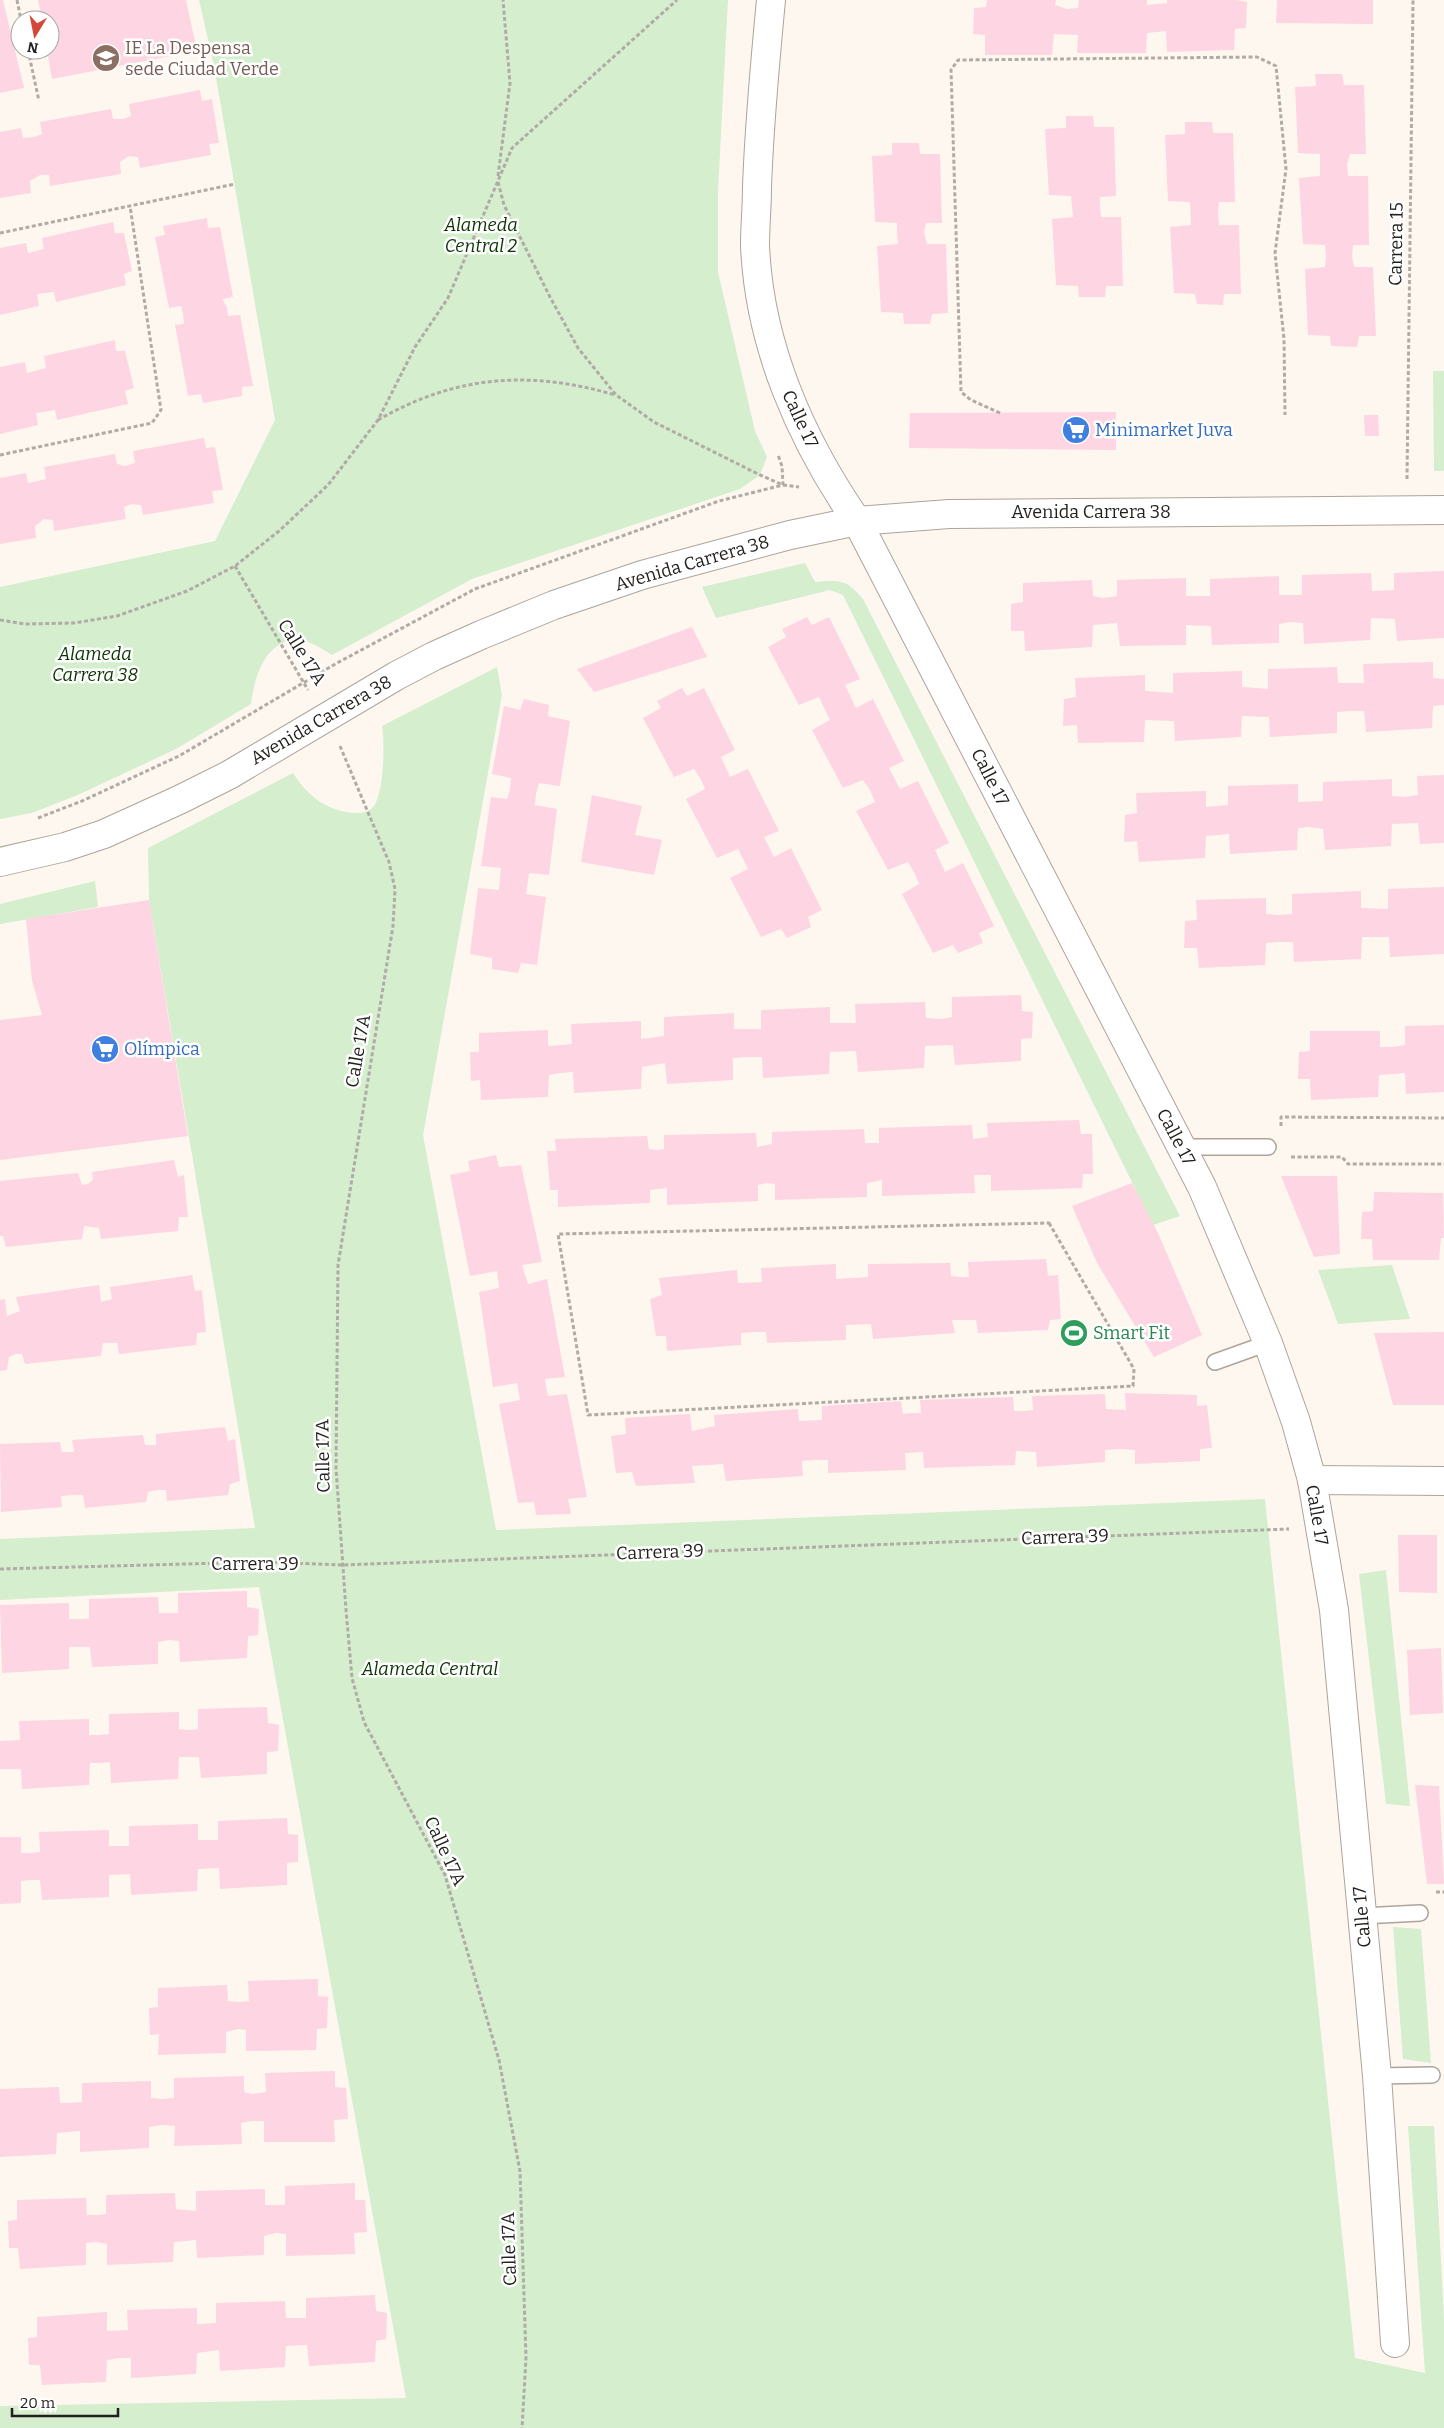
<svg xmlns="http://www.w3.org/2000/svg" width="1444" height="2428" font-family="Bitter,serif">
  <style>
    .green { fill: #d4eece }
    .building { fill: #fed5e2 }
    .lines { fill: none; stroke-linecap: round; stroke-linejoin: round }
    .service-casing { stroke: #ada49b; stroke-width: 18 }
    .minor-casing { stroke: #ada49b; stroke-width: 30 }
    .tertiary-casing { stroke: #ada49b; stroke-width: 30 }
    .secondary-casing { stroke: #ada49b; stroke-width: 30 }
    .path { stroke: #b1aba5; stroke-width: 3; stroke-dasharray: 4 2.5; stroke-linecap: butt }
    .service { stroke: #fff; stroke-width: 15 }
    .minor { stroke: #fff; stroke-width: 28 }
    .tertiary { stroke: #fff; stroke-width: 28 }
    .secondary { stroke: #fff; stroke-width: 28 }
    .labels { text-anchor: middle; stroke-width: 5; stroke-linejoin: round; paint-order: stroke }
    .education-label { font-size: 18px; fill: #785e54; stroke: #fff; text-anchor: start }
    .park-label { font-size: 18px; font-style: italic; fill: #0a3502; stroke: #fff }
    .street-label { font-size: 18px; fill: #221f1c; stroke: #fff }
    .shop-label { font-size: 18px; fill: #366cbe; stroke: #fff; text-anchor: start }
    .leisure-label { font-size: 18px; fill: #27864d; stroke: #fff; text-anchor: start }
  </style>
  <rect width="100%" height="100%" fill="#fef7ef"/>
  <g class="green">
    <path d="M199,0H728L718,191V272L755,431L767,457L760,475L740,489L472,579L332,655C321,648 306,638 292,640C263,645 254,680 251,704L176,749L80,794L32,813L0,819V587L215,541L275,420L214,66Z"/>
    <path d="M1433,371H1444V471H1434Z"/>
    <path d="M805,563L815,582C841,580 846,579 863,599L1180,1216L1153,1225L843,595L830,590L716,618L702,587Z"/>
    <path d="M497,667L502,695L423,1135L496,1530L1265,1499L1355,2358L1425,2373L1408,2126H1434L1444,2319V2428H0V2406L406,2398L259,1587L0,1600V1539L255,1528L149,900L148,848L293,773C300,784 307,792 316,799C328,809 362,821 374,806C384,791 385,744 382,726Z"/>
    <path d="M95,881L98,907L0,924V904Z"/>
    <path d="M1392,1265L1410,1319L1338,1324L1318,1270Z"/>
    <path d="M1386,1570L1410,1806L1386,1804L1359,1574Z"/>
    <path d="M1393,1927L1421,1929L1431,2063L1403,2059Z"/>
  </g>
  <g class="building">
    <path d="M0,0H3L24,88L0,93Z"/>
    <path d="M38,0H186L197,51L52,79L47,50H50V20H42Z"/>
    <path d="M987,0H1056L1055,5L1067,9L1078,8L1079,0H1147V5L1167,3V0H1236L1247,2L1246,28L1235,29L1234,50L1167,52L1166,31L1147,33L1146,53H1077L1078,35L1054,34L1052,55H985V35L973,34L974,8L986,7Z"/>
    <path d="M1277,0H1373V24L1276,23Z"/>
    <path d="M1315,74H1342L1344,85H1364L1366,154H1350L1347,164L1348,176H1368L1369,245H1353L1352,256L1354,267H1373L1376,336H1359L1357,347L1331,346L1330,336L1308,335L1305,269L1325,267L1326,255L1325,245L1303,244L1299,178L1320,176V154L1298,153L1295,87L1316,86Z"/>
    <path d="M200,90L202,101L212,99L219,143L209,144L211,155L140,168L138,157L129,156L120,162L121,174L50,186L49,175H40L30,181L31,193L0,198V132L21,128L23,138L34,137L42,134L40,122L111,109L113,119H123L131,116L129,104Z"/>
    <path d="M1066,116H1093L1094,127H1114L1116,196L1100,197V205L1101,217H1121L1123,286H1106L1105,297H1079L1078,286L1056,285L1052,219L1073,217L1071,196L1049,195L1045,129L1066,128Z"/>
    <path d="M1185,122H1212L1213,133H1233L1235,202H1219L1218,213L1219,225H1239L1241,294H1224L1223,305L1197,304L1195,294L1174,293L1170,227L1191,225L1190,202L1168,201L1165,135L1185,134Z"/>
    <path d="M892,143H919L920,154H940L942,223H926L924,232L927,244H946L948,313L932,314L930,324H904L903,313L881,312L877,246L898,244L897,233V223L875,222L872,156L892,155Z"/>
    <path d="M207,218L208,228L220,227L233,297L222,299L227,307L228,316L240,315L253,386L242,387V396L203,403L201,394L188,396L175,325L184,324L183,314L181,306L169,308L155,237L165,235L163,226Z"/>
    <path d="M113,222L115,233H124L132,271L124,274L126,285L56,302L54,292L37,294L39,306L0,315V248L26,243L28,253L44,249L42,238Z"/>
    <path d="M115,340L116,351H125L134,388L125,391L128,404L57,420L55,410L36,413L38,425L0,434V367L25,362L27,373L46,368L44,356Z"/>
    <path d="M1116,412V450L909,448L910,413Z"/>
    <path d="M1364,415H1378L1379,436H1365Z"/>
    <path d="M204,438L206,448L215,447L223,490L212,491L214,503L143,515L141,505L132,504L124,507L126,519L54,531L53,520L44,519L35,526L36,538L0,544V478L26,473L28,483L38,481L46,479L44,467L115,454L117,464L126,466L135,463L133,451Z"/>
    <path d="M1444,571V638L1397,641L1395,619L1371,618L1370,640L1304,644L1303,623L1290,622L1279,624V643L1212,645L1211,626L1186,625V645L1120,646L1117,623L1093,625L1092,647L1025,651L1024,631H1011V604L1023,602V583L1092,580L1093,596L1103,598L1117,596V580L1186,578V596H1210V579L1279,576V595H1302V575L1371,573L1372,591L1394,590V573Z"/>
    <path d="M807,617L812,625L829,617L860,679L845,685L856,708L873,699L904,761L889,768L900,789L918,781L949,843L935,850L945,872L963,863L994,926L979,933L983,943L958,953L953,945L933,953L902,894L919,884L915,874L908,862L888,870L856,811L875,802L870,790L863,780L843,788L812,730L830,720L819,697L799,705L768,647L786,637L782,629Z"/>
    <path d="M692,627L707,657L594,692L577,669Z"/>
    <path d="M1433,662V678L1444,679V705L1433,706L1432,728L1366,732L1364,711H1350L1337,712V733L1270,737L1269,717L1242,716L1241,737L1175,741L1174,721L1145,720L1144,742L1078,743L1077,725L1063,726L1064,699L1076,697L1075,678L1145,675V691L1173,693V673L1242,671V687L1268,689V669L1337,667L1338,683H1364L1363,664Z"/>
    <path d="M682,688L687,696L704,688L735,750L721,757L730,777L748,769L779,831L764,837L774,857L791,848L822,910L808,917L811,927L787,938L781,929L761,937L730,878L748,869L738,849L717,858L686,799L705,789L700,778L694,769L674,777L643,718L661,708L657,701Z"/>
    <path d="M524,699L549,705L548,716L570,721L560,786L539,783L536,794L535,805L557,809L549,875L529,873L526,894L546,897L537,965L521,963L518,973L492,969V958L470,954L478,888L499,890L501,868L481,866L491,797L507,799L510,789L511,778L492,774L504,706L520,710Z"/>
    <path d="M1444,775V843L1420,844L1418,823L1392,824L1391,846L1325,850L1323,829L1309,827L1298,828L1297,850L1230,854L1229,834L1206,836L1205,858L1139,862L1137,841L1124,842L1125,815L1137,813L1136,793L1206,791V807L1228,805V786L1298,784V802L1323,801V782L1392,779V796L1404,797L1418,795L1417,776Z"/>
    <path d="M592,795L642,806L635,835L662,840L654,875L581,862Z"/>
    <path d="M1444,887V954L1390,957L1389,937H1362L1361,959L1294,962L1293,942H1278L1266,943L1265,965L1199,968L1197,948H1184L1185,921L1197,920L1196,900L1266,898V914L1278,915L1292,914V894L1361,891V908L1388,909V889Z"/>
    <path d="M149,900L188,1136L0,1160V1020L42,1015L32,981L26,919Z"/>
    <path d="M1021,995L1022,1011L1033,1012L1032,1038L1021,1039V1061L955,1065L953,1045L925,1046L924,1068L858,1072L856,1051L830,1052L829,1074L763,1078L762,1057H747L733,1058V1080L667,1084L665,1063L642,1067L641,1089L574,1093L573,1072L560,1073L549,1075L548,1097L481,1100L480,1080L471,1081L470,1052H479V1033L548,1030V1046L561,1045L572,1044L571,1024L641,1021V1039L664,1036V1017L734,1013V1029H761V1010L830,1007V1023H856L855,1004L925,1002L926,1018L941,1019L952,1017V997Z"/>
    <path d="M1444,1025V1092L1406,1094L1405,1073L1394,1074L1379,1075L1378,1097L1311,1100L1310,1079H1298L1299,1052L1310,1051V1031H1380V1047H1392L1405,1045V1026Z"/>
    <path d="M1079,1120L1081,1134H1092L1093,1174H1083L1082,1188L991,1191V1175H974L975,1193L882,1196V1180L867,1183V1197L775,1200V1184L767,1183L758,1185V1201L667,1205V1188L650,1190V1203L558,1207V1190H550L547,1151H556L555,1139L647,1136L649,1149L657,1150L664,1149V1135L756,1133L757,1147L772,1144V1132L864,1129L865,1143H879V1128L972,1125L973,1139L988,1137L987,1123Z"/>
    <path d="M496,1155L499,1167L521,1165L542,1262L522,1265L528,1284L547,1279L565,1377L545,1379L546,1386L548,1396L567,1394L587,1497L568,1499L571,1514L536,1515L534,1502L518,1503L499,1404L520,1400L517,1383L493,1387L479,1292L499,1288L497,1271L470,1276L450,1175L470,1171L468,1161Z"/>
    <path d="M174,1160L178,1177L184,1175L188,1217H179L178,1231L101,1239L99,1228L84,1226L82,1239L6,1247L3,1236H0V1181L78,1173L82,1185L88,1184L93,1180L92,1172Z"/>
    <path d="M1281,1176H1337L1340,1254L1314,1257Z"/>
    <path d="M1132,1183L1158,1233L1202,1335L1154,1357L1097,1263L1072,1206Z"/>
    <path d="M1374,1192L1443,1193L1444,1238H1441L1439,1260H1373L1372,1239H1361L1362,1212L1373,1211Z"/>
    <path d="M1046,1259L1048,1276L1058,1275L1061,1319L1050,1320L1048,1330L978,1333L976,1320H952L955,1333L873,1339L871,1324L846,1325V1340L767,1343L766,1332H754L741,1333V1345L667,1351L666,1336H656L650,1299L662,1295L659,1278L737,1270L738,1283L762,1282L761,1268L836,1264V1279L868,1277V1264L950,1263L951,1276L961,1277H969L968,1262Z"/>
    <path d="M192,1275L195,1291L202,1290L206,1332L197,1333L196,1345L119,1354L117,1343H103L101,1356L25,1364L22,1354H16L9,1357L7,1370L0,1371V1300L5,1299L7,1316L20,1311L16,1297L99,1285L101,1302L112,1299L110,1287Z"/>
    <path d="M1444,1332V1405H1393L1374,1333Z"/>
    <path d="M1125,1393L1197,1395V1406L1207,1405L1212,1448L1200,1449V1461L1135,1464V1450L1120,1449L1105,1450V1462L1037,1467L1036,1452L1016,1451L1015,1465L924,1468L923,1452L905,1453L906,1470L828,1473V1460H814L802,1461L803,1476L726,1481L723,1464L709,1465L692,1466L695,1483L636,1486L632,1472L616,1473L611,1436L626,1434L625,1418L690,1414L692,1431L715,1426L714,1415L798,1409L799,1421L822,1420V1406L901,1401L903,1414L912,1413H921L920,1400L1013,1397L1014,1411H1024L1033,1410L1032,1396L1105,1394L1106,1409L1126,1410Z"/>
    <path d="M225,1427L228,1441L235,1439L240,1481L230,1484L228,1495L167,1501L166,1490H157L148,1492L146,1502L85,1508L83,1495H73L61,1496L62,1507L1,1512L0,1444L60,1442L62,1452H74L72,1440L143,1435L145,1445H156V1434Z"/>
    <path d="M1398,1535H1437V1593L1399,1592Z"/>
    <path d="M247,1591V1607L259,1609L258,1635L248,1636L247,1658L180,1662L179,1641L169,1640L158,1642V1664L92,1667L90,1647H69V1669L2,1673L0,1605L69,1603V1619H89V1599L158,1597L159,1613H178V1593Z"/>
    <path d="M1441,1648L1443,1713L1410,1715L1407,1650Z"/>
    <path d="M267,1707L268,1723L279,1725L278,1751L267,1752V1774L201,1778L199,1757H179L178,1779L111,1783L110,1762L101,1763H90L89,1785L22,1789L21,1769H0V1741L20,1740L19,1721L89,1719V1735H100L109,1734V1714L179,1712V1729L189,1730L198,1729V1709Z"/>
    <path d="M1415,1785L1439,1786L1444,1884H1427Z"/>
    <path d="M287,1818L288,1834L298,1835V1862L287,1863V1885L220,1889L219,1868L198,1869L197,1891L131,1895L130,1874L109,1875V1897L42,1900L40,1880H32L21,1881V1903L0,1904V1837H21V1853H31L40,1852L39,1832L109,1830V1846H129V1826L198,1824V1840H218V1821Z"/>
    <path d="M318,1979V1996L328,1997L327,2028L317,2029L316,2050L246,2051V2030L238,2029L226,2032V2053L158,2055L159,2034L150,2035L149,2008L158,2007V1988L227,1985L228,2001L239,2002L249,2001L248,1981Z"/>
    <path d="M335,2071V2087L346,2088L348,2119L334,2120L335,2142H264V2121H253L241,2123L242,2144L174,2146L175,2126L163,2125L149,2127V2148L80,2152V2131L69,2132L57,2133L56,2154L0,2157V2089L59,2087L60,2103H70L82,2102V2083L151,2081V2098L162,2099L174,2098V2078L244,2076V2092L252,2094L266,2092L265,2073Z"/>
    <path d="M355,2183V2200H365L367,2232L354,2233L355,2254L286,2256V2234L276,2233L264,2236V2255L197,2258L196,2240L174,2242L173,2262L107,2265V2244L97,2242L86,2243V2265L20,2269L18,2248H9L8,2221L17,2220V2200L86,2198L87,2215H97L106,2214V2195L175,2193L176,2209L196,2211V2191L265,2189V2205H285V2186Z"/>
    <path d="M375,2295L376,2311L387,2313L386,2339L376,2341L375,2362L309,2366L307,2345L286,2346L285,2367L220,2371L219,2350L197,2353L196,2374L131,2378V2358H120L107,2360L106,2382L42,2385L40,2365H29L28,2338L37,2337V2317L107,2312V2331L128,2330L127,2310L197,2308V2324L216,2323V2303L285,2301L286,2318H306V2298Z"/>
  </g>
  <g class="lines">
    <defs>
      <g id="service">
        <path d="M1181,1147H1268"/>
        <path d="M1215,1362L1268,1343"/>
        <path d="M1362,1916L1420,1913"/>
        <path d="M1377,2076L1432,2075"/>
      </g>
      <g id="minor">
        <path d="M857,521L1202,1187L1268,1343L1296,1422L1312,1480L1334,1610L1377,2076L1395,2343"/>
        <path d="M1312,1480L1444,1481"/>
      </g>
      <path id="tertiary" d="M771,0C765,63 759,125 757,188C757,207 755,226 755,245C759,345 801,440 857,521"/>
      <path id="secondary" d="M0,862L65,847L104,834L179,800L229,775L396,676L434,656L481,635L554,605L642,575L790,535L857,521L949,514L1444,510"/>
    </defs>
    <use href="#service" class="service-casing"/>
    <use href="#minor" class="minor-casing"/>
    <use href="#tertiary" class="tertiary-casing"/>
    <use href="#secondary" class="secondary-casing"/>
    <g class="path">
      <path d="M17,0L21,20"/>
      <path d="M28,50L39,101"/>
      <path d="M498,176L510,83L503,0"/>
      <path d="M498,182L504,205L550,297L578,348L616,395L654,422L760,475L783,485L799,487"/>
      <path d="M0,233L235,184"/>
      <path d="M1000,413L971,400L961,392L951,70L958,60L1257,57L1276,66L1286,169L1275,253L1284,339L1285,415"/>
      <path d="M378,420C456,375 530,370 615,395"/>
      <path d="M0,455L152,423L161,410L130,206"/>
      <path d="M1407,479L1413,0"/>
      <path d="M235,566L308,690"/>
      <path d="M0,620L25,624L74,623L117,616L187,591L235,566L279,531L328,485L378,420L415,347L448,298L512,148L677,0"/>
      <path d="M340,746L389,862L395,889L393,926L338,1265L336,1468L346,1610L352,1678L364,1722L445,1875L499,2060L520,2171L526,2358L522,2428"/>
      <path d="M38,818L82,801L179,756L337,663L475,589L719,501L783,485L782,466L778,455"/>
      <path d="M1281,1126V1117L1444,1118"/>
      <path d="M1291,1157H1342L1348,1164H1444"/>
      <path d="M1049,1223L1134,1369L1133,1386L588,1415L558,1234Z"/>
      <path d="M0,1569L261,1562L343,1565L1289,1529"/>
      <path d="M1436,1892H1444"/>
    </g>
    <use href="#service" class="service"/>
    <use href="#minor" class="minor"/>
    <use href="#tertiary" class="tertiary"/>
    <use href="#secondary" class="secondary"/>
  </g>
  <defs>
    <symbol id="school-disc" viewBox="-11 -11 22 22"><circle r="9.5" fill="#8d6e63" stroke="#fff"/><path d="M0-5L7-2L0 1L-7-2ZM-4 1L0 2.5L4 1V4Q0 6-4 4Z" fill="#fff"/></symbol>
    <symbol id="supermarket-disc" viewBox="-11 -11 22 22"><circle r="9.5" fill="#3f7fe0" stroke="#fff"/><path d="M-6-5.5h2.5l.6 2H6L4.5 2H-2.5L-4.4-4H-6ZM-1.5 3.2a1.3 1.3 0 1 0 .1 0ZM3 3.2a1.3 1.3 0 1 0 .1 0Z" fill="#fff"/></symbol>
    <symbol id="stadium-disc" viewBox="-11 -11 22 22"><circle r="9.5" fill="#2e9e5b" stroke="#fff"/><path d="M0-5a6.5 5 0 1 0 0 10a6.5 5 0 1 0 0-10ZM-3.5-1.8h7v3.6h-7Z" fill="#fff"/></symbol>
  </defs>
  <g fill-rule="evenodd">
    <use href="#school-disc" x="90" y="42" width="32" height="32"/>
    <use href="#supermarket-disc" x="1060" y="414" width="32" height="32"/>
    <use href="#supermarket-disc" x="89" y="1033" width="32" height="32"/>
    <use href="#stadium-disc" x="1058" y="1317" width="32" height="32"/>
  </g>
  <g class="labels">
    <g class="education-label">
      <text x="125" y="54">IE La Despensa<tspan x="125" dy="21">sede Ciudad Verde</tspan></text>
    </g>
    <g class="park-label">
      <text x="481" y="231">Alameda<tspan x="481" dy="21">Central 2</tspan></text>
      <text x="95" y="660">Alameda<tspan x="95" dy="21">Carrera 38</tspan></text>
      <text x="430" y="1675">Alameda Central</text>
    </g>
    <g class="street-label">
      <text transform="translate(1396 244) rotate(-89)" y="6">Carrera 15</text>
      <text transform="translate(800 419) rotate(65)" y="6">Calle 17</text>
      <text x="1091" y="518">Avenida Carrera 38</text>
      <text transform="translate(692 563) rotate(-16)" y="6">Avenida Carrera 38</text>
      <text transform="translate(302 652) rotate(58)" y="6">Calle 17A</text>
      <text transform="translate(321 720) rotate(-30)" y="6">Avenida Carrera 38</text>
      <text transform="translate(990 777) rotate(63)" y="6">Calle 17</text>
      <text transform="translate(358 1051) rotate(-80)" y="6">Calle 17A</text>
      <text transform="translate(1176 1137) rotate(62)" y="6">Calle 17</text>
      <text transform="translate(323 1456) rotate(-91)" y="6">Calle 17A</text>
      <text transform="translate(1317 1515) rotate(80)" y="6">Calle 17</text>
      <text transform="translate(1065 1537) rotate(-2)" y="6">Carrera 39</text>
      <text transform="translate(660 1552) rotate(-2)" y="6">Carrera 39</text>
      <text x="255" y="1570">Carrera 39</text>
      <text transform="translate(445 1851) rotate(65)" y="6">Calle 17A</text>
      <text transform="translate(1362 1917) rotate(-95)" y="6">Calle 17</text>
      <text transform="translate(509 2249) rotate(-92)" y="6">Calle 17A</text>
    </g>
    <g class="shop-label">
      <text x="1095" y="436">Minimarket Juva</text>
      <text x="124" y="1055">Olímpica</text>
    </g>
    <g class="leisure-label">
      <text x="1093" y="1339">Smart Fit</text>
    </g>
  </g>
  <g transform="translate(35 35) rotate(190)"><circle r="24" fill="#ffffff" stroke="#a7a5a4"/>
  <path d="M0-4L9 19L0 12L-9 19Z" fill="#d54837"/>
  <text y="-8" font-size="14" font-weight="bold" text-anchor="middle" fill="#221f1c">N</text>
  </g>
  <path d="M12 2408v8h106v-8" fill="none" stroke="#221f1c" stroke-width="2.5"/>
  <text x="20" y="2408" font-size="15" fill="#221f1c" stroke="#ffffff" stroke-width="4" paint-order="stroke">20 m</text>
</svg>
